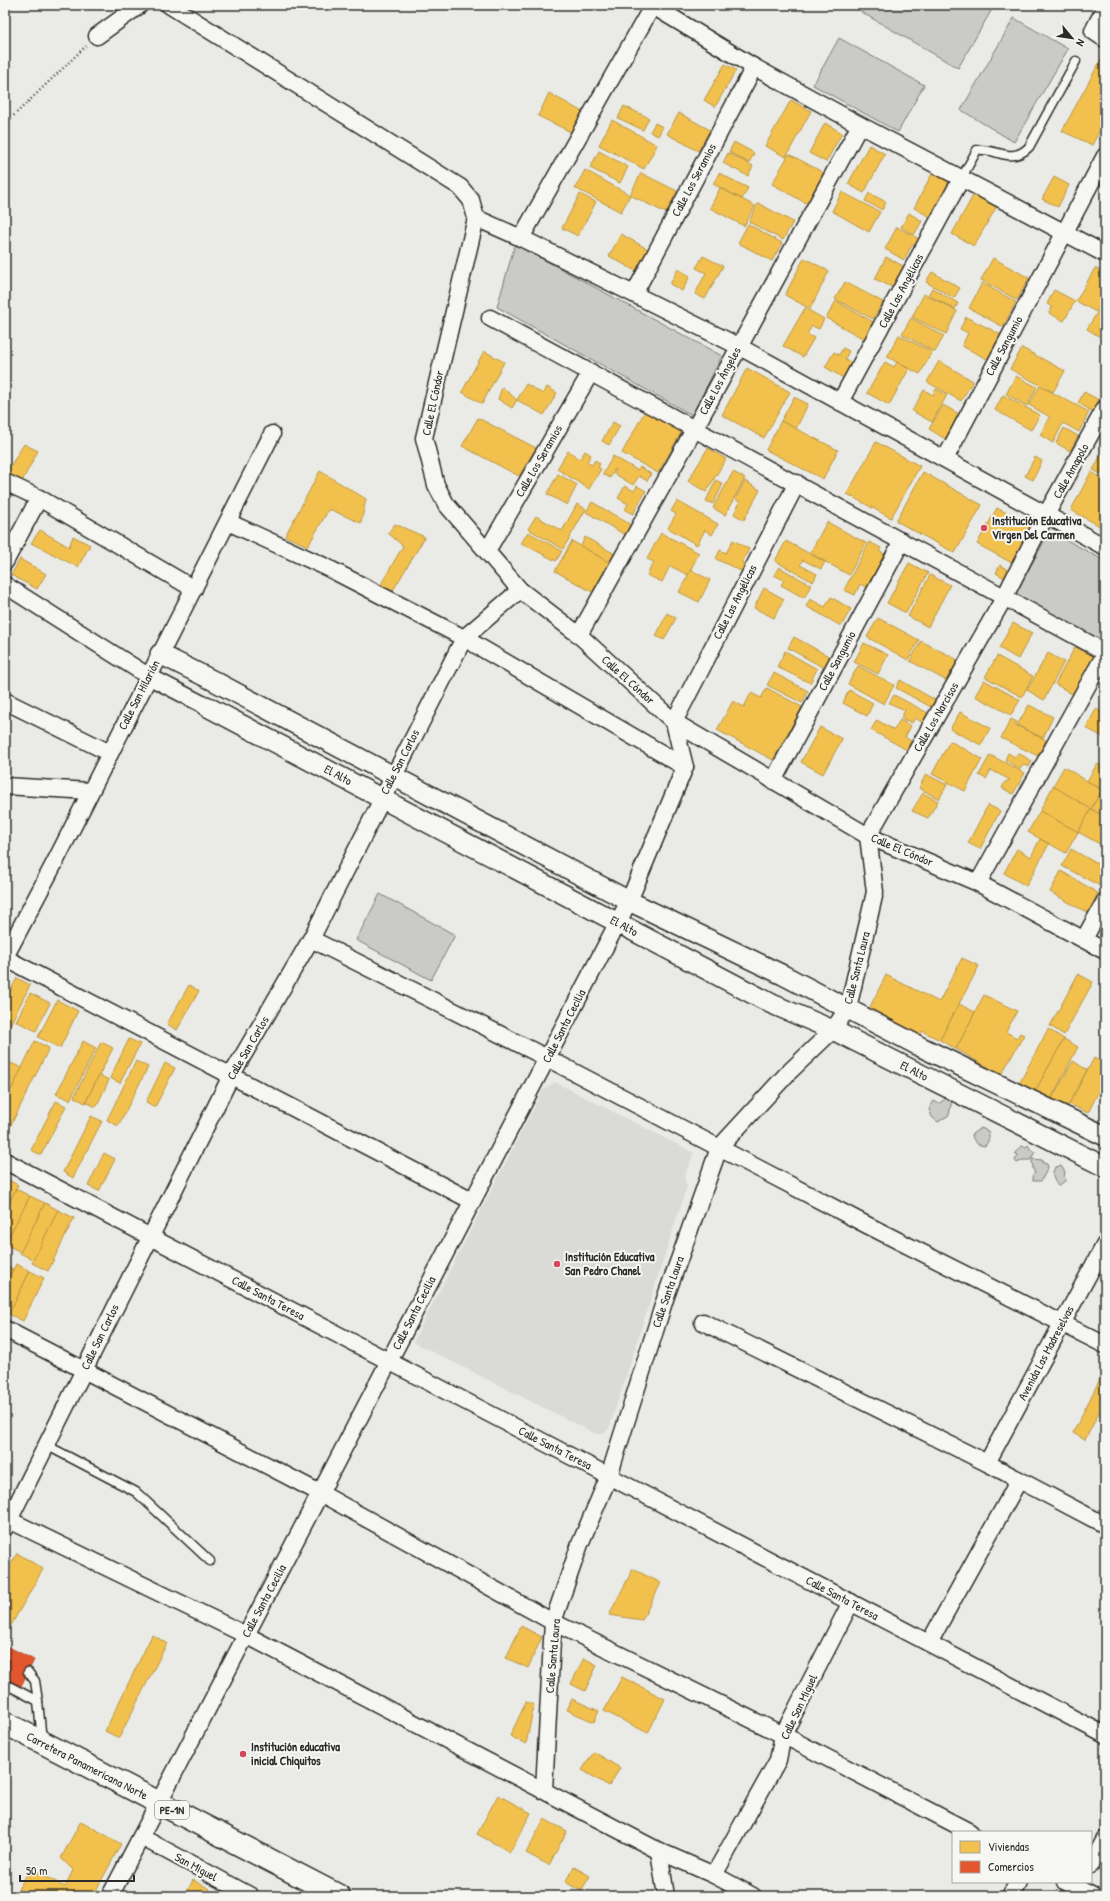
<svg xmlns="http://www.w3.org/2000/svg" width="1110" height="1901" font-family="'Patrick Hand',sans-serif">
  <style>
    .built { fill: #dadad6 }
    .green { fill: #cacac7; stroke: #7a7a79 }
    .homes { fill: #f2c14e; stroke: #b69444 }
    .shops { fill: #e4572e; stroke: #ac4a2d }
    .lines { fill: none; stroke-linecap: round; stroke-linejoin: round }
    .service-casing { stroke: #2b2b2b; stroke-width: 11 }
    .minor-casing { stroke: #2b2b2b; stroke-width: 19 }
    .tertiary-casing { stroke: #2b2b2b; stroke-width: 22 }
    .trunk-casing { stroke: #2b2b2b; stroke-width: 25 }
    .path { stroke: #2b2b2b; stroke-width: 2.5; stroke-dasharray: 1 3; stroke-linecap: butt }
    .service { stroke: #f6f6f2; stroke-width: 8 }
    .minor { stroke: #f6f6f2; stroke-width: 16 }
    .tertiary { stroke: #f6f6f2; stroke-width: 19 }
    .trunk { stroke: #f6f6f2; stroke-width: 22 }
    .poi-dot { fill: #d1495b; stroke: #f6f6f2; stroke-width: 1.5 }
    .labels { text-anchor: middle; stroke-width: 4; stroke-linejoin: round; paint-order: stroke }
    .shield { fill: #f6f6f2; stroke: #686867; stroke-width: 1 }
    .shield-label { font-size: 11px; font-weight: bold; fill: #2b2b2b }
    .street-label { font-size: 12px; fill: #2b2b2b; stroke: #f6f6f2 }
    .poi-label { font-size: 12px; font-weight: bold; fill: #2b2b2b; stroke: #f6f6f2; text-anchor: start }
  </style>
  <rect width="100%" height="100%" fill="#eaeae6"/>
  <filter id="ink" filterUnits="userSpaceOnUse"><feTurbulence type="fractalNoise" baseFrequency=".025" numOctaves="2"/><feDisplacementMap in="SourceGraphic" scale="8" xChannelSelector="R" yChannelSelector="G"/><feConvolveMatrix kernelMatrix="1 2 1 2 8 2 1 2 1" color-interpolation-filters="sRGB"/></filter>
  <g filter="url(#ink)">
    <path class="built" d="M555,1082L694,1153L684,1177L687,1186L609,1429L603,1434H596L413,1342L543,1090Z"/>
    <g class="green">
      <path d="M865,5H981L991,11L958,68L861,12Z"/>
      <path d="M1014,18L1068,49L1014,142L961,110Z"/>
      <path d="M839,38L924,85L898,132L813,85Z"/>
      <path d="M515,244L722,356L692,415L497,307Z"/>
      <path d="M1050,531L1105,561V643L1015,594Z"/>
      <path d="M380,894L455,935L431,980L356,940Z"/>
      <path d="M947,1097L952,1100L949,1115L938,1122L932,1117L929,1109L934,1101L939,1104Z"/>
      <path d="M981,1128L988,1131C990,1137 989,1141 985,1146C977,1145 973,1142 972,1134Z"/>
      <path d="M1028,1145L1031,1150L1035,1152L1030,1160H1023L1017,1163L1015,1160L1018,1155L1015,1153L1021,1146L1026,1147Z"/>
      <path d="M1032,1159L1042,1160L1043,1163L1047,1164L1048,1168L1041,1181H1033L1032,1176L1035,1173L1033,1169Z"/>
      <path d="M1061,1166L1065,1172L1064,1177L1066,1180L1058,1186C1053,1179 1051,1175 1055,1167Z"/>
    </g>
    <g class="homes">
      <path d="M1105,52V121L1092,145L1062,131Z"/>
      <path d="M725,64L736,70L715,107L704,100Z"/>
      <path d="M549,93L586,114L575,134L538,116Z"/>
      <path d="M791,100L811,111L786,157L765,146Z"/>
      <path d="M624,106L649,118L643,130L618,118Z"/>
      <path d="M679,113L710,130L698,151L667,134Z"/>
      <path d="M612,120L657,145L644,169L599,145Z"/>
      <path d="M655,123L663,127L658,136L650,132Z"/>
      <path d="M825,123L842,133L826,162L809,153Z"/>
      <path d="M734,142L754,153L749,163L729,152Z"/>
      <path d="M869,145L885,154L864,193L848,184Z"/>
      <path d="M599,151L628,167L620,183L590,168Z"/>
      <path d="M728,153L753,166L748,176L723,163Z"/>
      <path d="M789,154L826,174L809,205L772,184Z"/>
      <path d="M585,170L630,195L621,212L575,188Z"/>
      <path d="M934,170L954,181L934,219L914,208Z"/>
      <path d="M641,173L677,191L666,213L630,195Z"/>
      <path d="M719,173L748,188L742,199L713,184Z"/>
      <path d="M1054,177L1069,185L1058,207L1042,199Z"/>
      <path d="M720,188L755,206L744,226L710,208Z"/>
      <path d="M842,192L880,212L869,232L832,211Z"/>
      <path d="M869,193L886,202L882,210L865,201Z"/>
      <path d="M580,194L596,202L578,236L562,228Z"/>
      <path d="M974,194L997,206L974,246L952,234Z"/>
      <path d="M758,203L793,222L783,240L749,222Z"/>
      <path d="M909,213L922,221L914,235L901,227Z"/>
      <path d="M748,224L782,243L772,261L738,243Z"/>
      <path d="M897,227L921,240L917,248L912,245L904,260L885,249Z"/>
      <path d="M621,234L651,251L639,273L609,256Z"/>
      <path d="M703,256L723,266L705,299L695,294L706,273L696,268Z"/>
      <path d="M886,257L905,267L894,288L875,279Z"/>
      <path d="M804,258L829,271L810,309L785,295Z"/>
      <path d="M993,258L1029,278L1017,300L981,280Z"/>
      <path d="M1095,268L1105,273V296L1096,312L1076,301Z"/>
      <path d="M678,269L690,276L682,291L670,284Z"/>
      <path d="M932,272L960,288L954,298L926,282Z"/>
      <path d="M845,282L883,302L873,319L835,299Z"/>
      <path d="M982,283L1016,302L1003,327L969,308Z"/>
      <path d="M932,288L958,303L955,309L928,295Z"/>
      <path d="M1054,290L1075,301L1064,321L1049,313L1052,307L1047,304Z"/>
      <path d="M924,294L957,311L946,334L912,317Z"/>
      <path d="M1105,298V310L1100,307Z"/>
      <path d="M836,301L875,323L866,340L826,318Z"/>
      <path d="M805,308L824,319L819,329L812,326L807,334L814,338L803,357L783,346Z"/>
      <path d="M1098,311L1105,315V340L1087,329Z"/>
      <path d="M966,317L1004,336L991,361L962,346L968,333L960,329Z"/>
      <path d="M911,318L944,336L935,352L902,334Z"/>
      <path d="M899,335L932,352L920,374L887,357Z"/>
      <path d="M843,348L849,351L845,359L854,364L845,379L825,367L834,352L839,355Z"/>
      <path d="M1022,348L1065,371L1053,392L1010,369Z"/>
      <path d="M484,351L504,362L482,404L462,392Z"/>
      <path d="M939,361L973,381L961,401L927,382Z"/>
      <path d="M885,362L894,367L897,362L909,369L889,405L867,393Z"/>
      <path d="M747,368L790,392L764,438L722,415Z"/>
      <path d="M1016,376L1037,387L1027,406L1006,394Z"/>
      <path d="M526,384L543,394L547,387L557,393L544,415L517,400Z"/>
      <path d="M1040,386L1089,412L1079,432L1063,423L1053,443L1040,435L1050,417L1029,405Z"/>
      <path d="M502,387L517,400L512,408L498,399Z"/>
      <path d="M936,389L947,395L932,422L912,411L924,390L933,395Z"/>
      <path d="M1084,392L1099,400L1092,411L1078,403Z"/>
      <path d="M1003,395L1040,415L1031,430L995,410Z"/>
      <path d="M794,397L808,404L796,429L781,421Z"/>
      <path d="M943,405L961,415L947,440L929,429Z"/>
      <path d="M645,411L682,431L658,473L622,453Z"/>
      <path d="M478,418L536,448L519,476L462,446Z"/>
      <path d="M781,421L838,450L823,479L766,450Z"/>
      <path d="M613,422L620,426L609,445L602,441Z"/>
      <path d="M1064,428L1078,436L1070,451L1056,443Z"/>
      <path d="M876,442L920,466L891,518L847,494Z"/>
      <path d="M24,444L38,451L20,485L5,475Z"/>
      <path d="M708,448L726,459L706,492L688,481Z"/>
      <path d="M1104,449L1105,450V476L1093,470Z"/>
      <path d="M568,451L580,459L585,451L591,455L587,462L592,465L595,460L600,464L598,467L601,469L589,489L557,469Z"/>
      <path d="M613,456L637,470L640,467L651,474L647,481L639,476L633,485L615,474V469L610,478L603,474Z"/>
      <path d="M1035,457L1042,461L1033,480L1025,476Z"/>
      <path d="M320,471L366,499L361,523L329,509L308,546L285,536Z"/>
      <path d="M733,472L745,478L725,515L713,508Z"/>
      <path d="M923,472L982,505L955,553L896,521Z"/>
      <path d="M1091,472L1105,480V529L1071,510Z"/>
      <path d="M558,474L577,485L567,505L547,494Z"/>
      <path d="M716,480L723,484L713,504L706,501Z"/>
      <path d="M745,481L760,490L744,520L734,514L740,502L735,499Z"/>
      <path d="M625,486L634,491L637,486L646,491L633,514L625,510L628,504L618,498Z"/>
      <path d="M677,501L718,524L712,535L705,530L697,545L668,528L676,514L671,511Z"/>
      <path d="M592,502L633,526L627,536L586,512Z"/>
      <path d="M577,504L586,509L563,549L528,529L536,516L562,531Z"/>
      <path d="M997,508L1032,526L1012,563L977,544Z"/>
      <path d="M827,522L866,543L849,575L810,553Z"/>
      <path d="M395,524L425,537L392,592L380,586L403,546L388,533Z"/>
      <path d="M40,530L69,547L73,536L90,545L78,567L31,543Z"/>
      <path d="M528,532L562,551L556,561L521,543Z"/>
      <path d="M661,533L699,553L688,575L670,566L662,582L647,575L654,562L647,559Z"/>
      <path d="M585,537L615,554L610,563L581,546Z"/>
      <path d="M733,540L749,549L742,563L747,565L743,572L716,559L720,550L726,553Z"/>
      <path d="M572,541L610,563L594,593L555,571Z"/>
      <path d="M786,541L825,562L821,569L803,560L800,565L817,574L813,582L775,561Z"/>
      <path d="M869,542L881,548L879,551L888,556L871,590L860,584L855,595L844,590Z"/>
      <path d="M20,559L46,574L37,589L11,575Z"/>
      <path d="M909,563L928,573L906,613L887,603Z"/>
      <path d="M1000,565L1010,571L1006,579L996,573Z"/>
      <path d="M779,567L811,585L804,598L781,585L784,580L774,575Z"/>
      <path d="M691,570L710,580L699,602L679,592Z"/>
      <path d="M930,575L950,585L928,627L908,616Z"/>
      <path d="M764,588L784,599L774,618L754,608Z"/>
      <path d="M831,597L851,609L841,626L806,606L810,599L825,607Z"/>
      <path d="M667,613L676,618L664,640L656,636Z"/>
      <path d="M878,618L919,640L908,660L867,637Z"/>
      <path d="M1013,623L1032,633L1018,659L999,648Z"/>
      <path d="M794,637L832,658L826,669L788,648Z"/>
      <path d="M921,641L958,660L947,681L910,661Z"/>
      <path d="M864,643L888,655L878,674L854,662Z"/>
      <path d="M1075,647L1095,657L1074,695L1055,684Z"/>
      <path d="M785,651L817,669L810,683L777,667Z"/>
      <path d="M1048,653L1064,662L1044,700L1027,690Z"/>
      <path d="M5,655L11,659L5,670Z"/>
      <path d="M997,656L1033,676L1022,697L985,677Z"/>
      <path d="M858,666L894,685L884,704L848,684Z"/>
      <path d="M774,673L808,691L802,703L767,685Z"/>
      <path d="M900,680L935,700L931,707L896,688Z"/>
      <path d="M984,680L1020,700L1011,715L975,696Z"/>
      <path d="M767,688L802,707L773,760L717,730L733,701L744,707L751,693L761,698Z"/>
      <path d="M849,690L873,703L867,716L843,703Z"/>
      <path d="M894,695L928,713L923,723L915,718L912,723L901,718L905,710L889,703Z"/>
      <path d="M1029,705L1053,717L1043,738L1017,725Z"/>
      <path d="M1096,709L1105,714V738L1086,728Z"/>
      <path d="M960,712L990,728L981,745L950,729Z"/>
      <path d="M1011,719L1017,722L1015,725L1046,740L1038,756L1001,738Z"/>
      <path d="M877,720L894,730L900,720L911,726L905,737L911,741L907,750L871,730Z"/>
      <path d="M820,727L842,739L823,774L801,762Z"/>
      <path d="M950,741L982,759L965,791L932,774Z"/>
      <path d="M1008,753L1015,757L1018,753L1032,761L1029,767L1023,764L1020,769L1005,760Z"/>
      <path d="M990,755L1025,773L1013,794L1002,788L1005,782L1010,780L991,770L986,779L979,775Z"/>
      <path d="M1097,764L1105,768V791L1087,781Z"/>
      <path d="M1064,767L1102,790L1091,809L1053,786Z"/>
      <path d="M926,774L947,785L939,799L919,788Z"/>
      <path d="M1053,786L1091,809L1078,832L1040,811Z"/>
      <path d="M1102,790L1105,791V817L1091,809Z"/>
      <path d="M923,793L938,801L928,818L912,811Z"/>
      <path d="M988,805L1000,811L980,849L968,843Z"/>
      <path d="M1091,809L1105,817V847L1078,832Z"/>
      <path d="M1040,811L1078,832L1066,853L1028,832Z"/>
      <path d="M1040,839L1049,844L1026,886L1004,873L1017,849L1031,857Z"/>
      <path d="M1071,849L1105,868V878L1100,886L1062,866Z"/>
      <path d="M1061,871L1098,893L1088,913L1050,892Z"/>
      <path d="M962,958L979,966L940,1040L922,1031L919,1038L869,1009L886,975L939,1002Z"/>
      <path d="M1078,974L1093,982L1064,1035L1050,1026Z"/>
      <path d="M17,978L30,985L5,1035V1001Z"/>
      <path d="M189,985L199,991L177,1030L167,1024Z"/>
      <path d="M30,993L50,1003L36,1031L16,1021Z"/>
      <path d="M984,995L1017,1011L1006,1032L1017,1038L1020,1033L1024,1035L1001,1075L956,1049Z"/>
      <path d="M57,1000L78,1011L60,1048L38,1037Z"/>
      <path d="M959,1004L975,1012L956,1049L940,1040Z"/>
      <path d="M1048,1029L1064,1039L1034,1093L1018,1086Z"/>
      <path d="M129,1039L140,1044L120,1083L110,1078Z"/>
      <path d="M1064,1039L1078,1047L1049,1103L1034,1093Z"/>
      <path d="M35,1041L49,1048L6,1135L5,1102Z"/>
      <path d="M83,1041L96,1048L70,1100L56,1094Z"/>
      <path d="M101,1042L113,1048L85,1103L74,1097Z"/>
      <path d="M1094,1058L1105,1064V1079L1088,1113L1069,1104Z"/>
      <path d="M136,1061L148,1067L118,1126L107,1120Z"/>
      <path d="M1073,1061L1087,1070L1066,1110L1051,1100Z"/>
      <path d="M11,1063L22,1068L5,1102V1075Z"/>
      <path d="M165,1063L175,1068L155,1107L146,1102Z"/>
      <path d="M99,1075L109,1080L96,1107L86,1102Z"/>
      <path d="M56,1101L66,1106L41,1155L31,1150Z"/>
      <path d="M91,1116L102,1121L73,1178L63,1172Z"/>
      <path d="M104,1153L115,1159L99,1191L88,1186Z"/>
      <path d="M5,1178L18,1185L5,1211Z"/>
      <path d="M16,1189L30,1196L7,1241L5,1240V1211Z"/>
      <path d="M30,1196L45,1203L21,1252L5,1244Z"/>
      <path d="M45,1203L58,1210L34,1260L20,1253Z"/>
      <path d="M58,1210L74,1218L48,1271L32,1263Z"/>
      <path d="M16,1264L30,1271L9,1314L5,1312V1285Z"/>
      <path d="M5,1265L13,1269L5,1285Z"/>
      <path d="M30,1271L44,1278L23,1321L9,1314Z"/>
      <path d="M1100,1379L1105,1382V1401L1085,1440L1073,1433Z"/>
      <path d="M17,1553L43,1569L5,1636V1576Z"/>
      <path d="M633,1569L661,1583L642,1620L609,1615Z"/>
      <path d="M521,1626L542,1637L528,1668L506,1658Z"/>
      <path d="M152,1635L167,1643L119,1738L105,1731Z"/>
      <path d="M584,1658L597,1665L585,1691L571,1684Z"/>
      <path d="M622,1677L665,1699L648,1733L604,1711Z"/>
      <path d="M572,1699L599,1711L594,1722L567,1710Z"/>
      <path d="M526,1702L534,1705L526,1744L510,1736Z"/>
      <path d="M594,1752L620,1768L609,1786L582,1770Z"/>
      <path d="M498,1795L531,1813L510,1852L477,1834Z"/>
      <path d="M544,1819L567,1831L549,1865L526,1853Z"/>
      <path d="M81,1821L121,1844L93,1896H29L18,1889L31,1868L65,1887L73,1870L61,1858Z"/>
      <path d="M574,1867L590,1876L581,1891L565,1882Z"/>
      <path d="M193,1880L210,1889L207,1896H185Z"/>
    </g>
    <path class="shops" d="M5,1645L34,1660L20,1688L5,1680Z"/>
    <g class="lines">
      <defs>
        <g id="service">
          <path d="M961,179L977,150C998,148 1011,165 1029,147L1076,61"/>
          <path d="M46,1445L136,1492L210,1561"/>
          <path d="M28,1672L35,1681L38,1701"/>
          <path d="M5,1684L38,1701L42,1740"/>
        </g>
        <g id="minor">
          <path d="M169,5L460,187L471,200L476,218L424,438L436,485L446,504L520,590L579,635L674,722L868,836L978,883L1105,951"/>
          <path d="M653,6L754,67L860,125L1105,254"/>
          <path d="M1105,8L1093,31L1105,39"/>
          <path d="M97,36L140,5"/>
          <path d="M476,218L521,238L738,346L1105,547"/>
          <path d="M521,238L653,5"/>
          <path d="M634,294L754,67"/>
          <path d="M490,318L1105,652"/>
          <path d="M840,402L961,179"/>
          <path d="M945,459L1105,156"/>
          <path d="M5,482L39,498L194,589"/>
          <path d="M228,522L326,567L464,638L685,767"/>
          <path d="M487,551L591,372"/>
          <path d="M5,562L39,498"/>
          <path d="M5,585L148,676L206,706"/>
          <path d="M579,635L695,428L860,125"/>
          <path d="M5,701L110,753"/>
          <path d="M773,781L902,541"/>
          <path d="M5,786L90,791"/>
          <path d="M978,883L1105,654"/>
          <path d="M311,939L547,1058L865,1224L1105,1345"/>
          <path d="M1084,939L1105,901"/>
          <path d="M5,957L55,862L272,434"/>
          <path d="M5,958L472,1201"/>
          <path d="M5,1161L1105,1735"/>
          <path d="M703,1322L987,1463L1105,1525"/>
          <path d="M5,1329L320,1493L553,1622L783,1735L970,1832"/>
          <path d="M987,1463L1105,1244"/>
          <path d="M5,1518L246,1635L659,1851L714,1875L753,1896"/>
          <path d="M5,1528L231,1076L311,939L464,638L520,590"/>
          <path d="M929,1643L1019,1480"/>
          <path d="M544,1790L553,1622L580,1544L609,1476L666,1296L719,1148L787,1074L833,1030L848,1008L875,892L868,836L1004,598L1046,515L1105,408"/>
          <path d="M141,1837L251,1896"/>
          <path d="M659,1851L666,1896"/>
          <path d="M1091,1865L1105,1839"/>
          <path d="M714,1875L778,1760L783,1735L851,1602"/>
          <path d="M1066,1882L1093,1896"/>
          <path d="M110,1896L629,901L685,767L674,722L797,483"/>
          <path d="M1010,1896L1018,1882"/>
        </g>
        <g id="tertiary">
          <path d="M160,654L214,681L629,901L783,975L921,1047L1105,1136"/>
          <path d="M206,706L772,1004L833,1030L1105,1167"/>
        </g>
        <path id="trunk" d="M5,1723L339,1896"/>
      </defs>
      <use href="#service" class="service-casing"/>
      <use href="#minor" class="minor-casing"/>
      <use href="#tertiary" class="tertiary-casing"/>
      <use href="#trunk" class="trunk-casing"/>
      <path class="path" d="M5,124L86,46"/>
      <use href="#service" class="service"/>
      <use href="#minor" class="minor"/>
      <use href="#tertiary" class="tertiary"/>
      <use href="#trunk" class="trunk"/>
    </g>
  </g>
  <g class="poi-dot">
    <circle cx="984" cy="528" r="4"/>
    <circle cx="557" cy="1264" r="4"/>
    <circle cx="243" cy="1754" r="4"/>
  </g>
  <g class="labels">
    <rect class="shield" x="155" y="1801" width="34" height="18" rx="3"/>
    <g class="shield-label">
      <text x="172" y="1814">PE-1N</text>
    </g>
    <g class="street-label">
      <text transform="translate(694 180) rotate(-62)" y="4">Calle Los Seramios</text>
      <text transform="translate(901 291) rotate(-62)" y="4">Calle Las Angélicas</text>
      <text transform="translate(1004 346) rotate(-62)" y="4">Calle Sangumio</text>
      <text transform="translate(720 381) rotate(-62)" y="4">Calle Los Ángeles</text>
      <text transform="translate(433 403) rotate(-78)" y="4">Calle El Cóndor</text>
      <text transform="translate(539 461) rotate(-60)" y="4">Calle Los Seramios</text>
      <text transform="translate(1071 471) rotate(-61)" y="4">Calle Amapolo</text>
      <text transform="translate(735 602) rotate(-63)" y="4">Calle Las Angélicas</text>
      <text transform="translate(837 661) rotate(-62)" y="4">Calle Sangumio</text>
      <text transform="translate(628 680) rotate(42)" y="4">Calle El Cóndor</text>
      <text transform="translate(139 695) rotate(-63)" y="4">Calle San Hilarión</text>
      <text transform="translate(936 717) rotate(-60)" y="4">Calle Los Narcisos</text>
      <text transform="translate(400 762) rotate(-63)" y="4">Calle San Carlos</text>
      <text transform="translate(338 775) rotate(28)" y="4">El Alto</text>
      <text transform="translate(902 850) rotate(23)" y="4">Calle El Cóndor</text>
      <text transform="translate(624 926) rotate(28)" y="4">El Alto</text>
      <text transform="translate(857 968) rotate(-76)" y="4">Calle Santa Laura</text>
      <text transform="translate(564 1026) rotate(-63)" y="4">Calle Santa Cecilia</text>
      <text transform="translate(248 1048) rotate(-60)" y="4">Calle San Carlos</text>
      <text transform="translate(914 1071) rotate(27)" y="4">El Alto</text>
      <text transform="translate(668 1292) rotate(-71)" y="4">Calle Santa Laura</text>
      <text transform="translate(268 1298) rotate(28)" y="4">Calle Santa Teresa</text>
      <text transform="translate(414 1313) rotate(-63)" y="4">Calle Santa Cecilia</text>
      <text transform="translate(100 1337) rotate(-64)" y="4">Calle San Carlos</text>
      <text transform="translate(1046 1353) rotate(-62)" y="4">Avenida Las Madreselvas</text>
      <text transform="translate(555 1448) rotate(27)" y="4">Calle Santa Teresa</text>
      <text transform="translate(842 1598) rotate(28)" y="4">Calle Santa Teresa</text>
      <text transform="translate(264 1601) rotate(-62)" y="4">Calle Santa Cecilia</text>
      <text transform="translate(553 1656) rotate(-85)" y="4">Calle Santa Laura</text>
      <text transform="translate(799 1707) rotate(-65)" y="4">Calle San Miguel</text>
      <text transform="translate(87 1766) rotate(27)" y="4">Carretera Panamericana Norte</text>
      <text transform="translate(196 1867) rotate(28)" y="4">San Miguel</text>
    </g>
    <g class="poi-label">
      <text x="992" y="525">Institución Educativa<tspan x="992" dy="14">Virgen Del Carmen</tspan></text>
      <text x="565" y="1261">Institución Educativa<tspan x="565" dy="14">San Pedro Chanel</tspan></text>
      <text x="251" y="1751">Institución educativa<tspan x="251" dy="14">inicial Chiquitos</tspan></text>
    </g>
  </g>
  <rect width="1110" height="1901" fill="none" stroke="#f6f6f2" stroke-width="20"/>
  <rect x="10" y="10" width="1090" height="1881" fill="none" stroke="#2b2b2b" stroke-width="1.5" filter="url(#ink)"/>
  <rect x="952" y="1831" width="140" height="52" fill="#f6f6f2" stroke="#a5a5a2"/>
  <rect x="960" y="1841" width="20" height="12" fill="#f2c14e" stroke="#a5a5a2"/>
  <text x="988" y="1851" font-size="12" fill="#2b2b2b">Viviendas</text>
  <rect x="960" y="1861" width="20" height="12" fill="#e4572e" stroke="#a5a5a2"/>
  <text x="988" y="1871" font-size="12" fill="#2b2b2b">Comercios</text>
  <g transform="translate(1072 38) rotate(119)" stroke="#f6f6f2" stroke-width="3" paint-order="stroke">
  <path d="M0-3L7 15L0 10L-7 15Z" fill="#2b2b2b"/>
  <text y="-6" font-size="11" font-weight="bold" text-anchor="middle" fill="#2b2b2b">N</text>
  </g>
  <path d="M20 1875v6h114v-6" fill="none" stroke="#2b2b2b" stroke-width="2"/>
  <text x="26" y="1875" font-size="12" fill="#2b2b2b" stroke="#f6f6f2" stroke-width="3" paint-order="stroke">50 m</text>
</svg>
